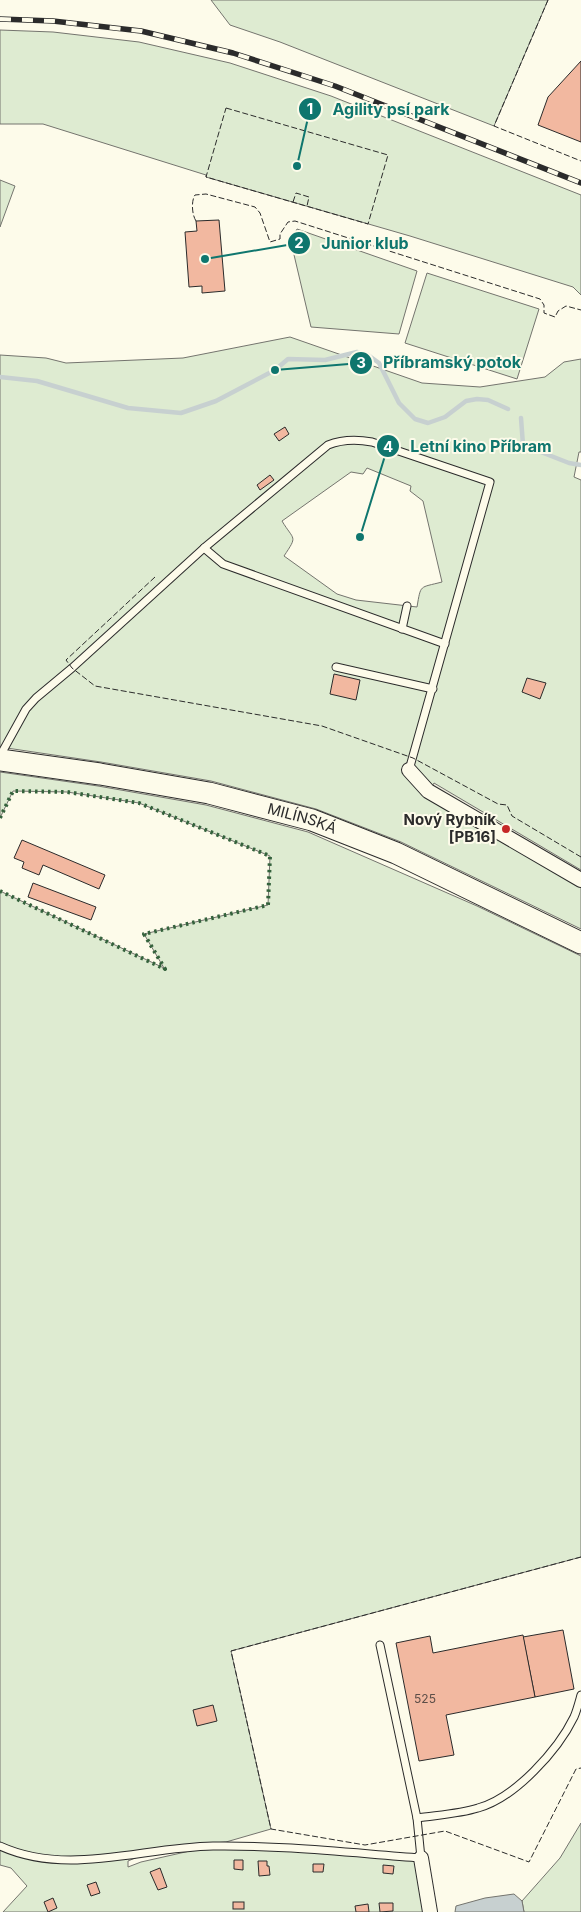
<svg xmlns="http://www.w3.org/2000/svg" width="581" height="1912" font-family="Inter,sans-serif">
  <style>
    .green { fill: #deebd1; stroke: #74746e; fill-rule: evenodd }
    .parking { fill: #eceadb; stroke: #74746e }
    .water { fill: #c7d0d0; stroke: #74746e }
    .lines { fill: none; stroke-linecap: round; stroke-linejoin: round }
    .stream { stroke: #c7d0d0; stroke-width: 4.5 }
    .building { fill: #f2b8a0; stroke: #2b2b2b }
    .service-casing { stroke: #2b2b2b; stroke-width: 9 }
    .minor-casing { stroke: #2b2b2b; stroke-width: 16 }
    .primary-casing { stroke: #2b2b2b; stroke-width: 23 }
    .service { stroke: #fdfbea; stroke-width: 7 }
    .minor { stroke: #fdfbea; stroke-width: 14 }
    .primary { stroke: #fdfbea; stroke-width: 21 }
    .rail-casing { stroke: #2b2b2b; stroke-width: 5.5 }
    .rail { stroke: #fdfbea; stroke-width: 4; stroke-dasharray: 11; stroke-linecap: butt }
    .hedge { stroke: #34623c; stroke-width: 4; stroke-dasharray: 2.5 4; stroke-linecap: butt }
    .fence { stroke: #2b2b2b; stroke-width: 1; stroke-dasharray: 6 2.5; stroke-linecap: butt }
    .poi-dot { fill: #c62828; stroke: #fdfbea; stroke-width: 2 }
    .labels { text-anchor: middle; stroke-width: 4; stroke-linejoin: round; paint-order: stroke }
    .number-label { font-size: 12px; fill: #5d4e48 }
    .street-label { font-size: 15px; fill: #2b2b2b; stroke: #fdfbea }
    .poi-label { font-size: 15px; font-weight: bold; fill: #2b2b2b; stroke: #fdfbea; text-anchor: end }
    .leader { fill: none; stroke: #0f766e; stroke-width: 2 }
    .callout-dot { fill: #0f766e; stroke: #fdfbea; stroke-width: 2 }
    .mark-label { font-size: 15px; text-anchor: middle; font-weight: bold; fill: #fff }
    .callout-label { font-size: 16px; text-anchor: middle; font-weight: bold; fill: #0f766e; stroke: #fdfbea; stroke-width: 4; stroke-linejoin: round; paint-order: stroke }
  </style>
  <rect width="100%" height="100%" fill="#fdfbea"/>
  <g class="green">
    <path d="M211,0H548L494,126L280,42L230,25Z"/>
    <path d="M0,30L53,32L139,42L230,63L331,96L581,195V295L573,287L410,236L206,177V175L43,124H0Z"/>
    <path d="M0,180L15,186L0,227Z"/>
    <path d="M297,229L417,271L399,334L311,327L291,242Z"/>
    <path d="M427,273L539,309L517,379L405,343Z"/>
    <path d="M290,337L422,383L480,387L545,377L564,362L581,359V452H579L574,477L581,480V929L401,842L316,809L211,781L101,762L0,747V355L46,358L66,363L183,358ZM367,468L411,486L410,491L423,501L442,582C419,588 421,584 417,607L356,600L337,594L284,556C298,535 294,541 282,521L351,472L363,474Z"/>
    <path d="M0,772L98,786L206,805L308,832L477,906L581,956V1557L231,1651L271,1829L226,1842L175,1846L152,1851L128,1861V1867L141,1862L212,1846L421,1858L430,1912H3L27,1886L11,1868L0,1865V891L164,968L144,934L268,905L270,856L139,803L67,792L13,791L0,818Z"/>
    <path d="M581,1823V1912H524L522,1901L560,1858Z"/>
  </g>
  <path class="parking" d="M434,783L581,870V876L431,788Z"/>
  <path class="water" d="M514,1894L522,1901L524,1912H455L456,1906L485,1898Z"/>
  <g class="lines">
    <g class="stream">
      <path d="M0,377L37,381L128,408L181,413L216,401L275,370L288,359L325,360L357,352L368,355L379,363L399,403L415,419L428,423L445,417L466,401L477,399L488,400L508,409"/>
      <path d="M521,418L523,445L569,463L581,465"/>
    </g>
  </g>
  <g class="building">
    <path d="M581,61V142L538,125L548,97Z"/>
    <path d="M219,220L225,291L202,293V286L189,287L185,232L197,231L196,221Z"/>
    <path d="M285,427L289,434L279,441L274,434Z"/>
    <path d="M270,475L274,480L260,490L257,485Z"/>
    <path d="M334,674L360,680L356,700L330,694Z"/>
    <path d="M527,678L546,683L540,699L522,692Z"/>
    <path d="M22,840L105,875L99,889L43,865L39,875L22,868L24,862L14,858Z"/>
    <path d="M33,883L96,907L91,920L28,897Z"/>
    <path d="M563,1630L574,1689L535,1697L523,1637Z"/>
    <path d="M523,1635L535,1697L446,1715L454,1755L419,1761L396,1643L430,1636L433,1653Z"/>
    <path d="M213,1705L217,1721L197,1726L193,1710Z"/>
    <path d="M234,1860H243V1870L234,1869Z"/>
    <path d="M258,1861H267V1866H269L270,1875L259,1876Z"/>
    <path d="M313,1864H324L323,1872H313Z"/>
    <path d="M383,1865L394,1866L393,1874L383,1873Z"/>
    <path d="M160,1868L167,1887L158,1890L150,1872Z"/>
    <path d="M96,1882L100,1893L91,1896L87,1885Z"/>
    <path d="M53,1898L57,1908L48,1912L44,1902Z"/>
    <rect x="233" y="1902" width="11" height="7"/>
    <path d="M379,1903H393V1911L380,1912Z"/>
    <path d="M368,1904L369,1912H356L355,1906Z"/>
  </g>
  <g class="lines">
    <defs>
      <g id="service">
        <path d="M204,548L223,564L445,644"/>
        <path d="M402,629L407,606"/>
        <path d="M336,667L433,689"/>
        <path d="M0,756L26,709L36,698L72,668L204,548L328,445C343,439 356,439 372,442L490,482L409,770"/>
        <path d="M417,1818C437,1815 459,1814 478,1808C515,1798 558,1750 574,1717C577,1710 579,1702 581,1695"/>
        <path d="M0,1846C68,1877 142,1847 213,1846C282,1845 352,1853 421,1858L417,1818L380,1645"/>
      </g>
      <g id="minor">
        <path d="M409,770L428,791L581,880"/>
        <path d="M421,1858L430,1912"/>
      </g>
      <g id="primary">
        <path id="s1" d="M0,760L100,774L209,793L312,820L396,853L581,943"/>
      </g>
    </defs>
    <use href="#service" class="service-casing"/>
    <use href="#minor" class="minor-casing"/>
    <use href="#primary" class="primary-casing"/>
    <use href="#service" class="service"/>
    <use href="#minor" class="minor"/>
    <use href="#primary" class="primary"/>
    <defs>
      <path id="rail" d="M0,19L53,21L141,31L233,53L335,86L581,183"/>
    </defs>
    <use href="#rail" class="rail-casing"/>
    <use href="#rail" class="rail"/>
    <path class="hedge" d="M0,818L13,791L67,792L139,803L270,856L268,905L144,934L165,969L0,891"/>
    <g class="fence">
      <path d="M548,0L494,126L581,161"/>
      <path d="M226,108L388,155L368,224L206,177Z"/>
      <path d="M293,202L296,193L309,197L307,206"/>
      <path d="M196,221C192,215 191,201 195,195L206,194L255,207L260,213L270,242L280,239V234L288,222L295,221L540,299L544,305V313L555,317L558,311L566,306L581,310"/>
      <path d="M155,577L66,660L72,668L95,686L322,726L413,758L498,804L507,805L512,816L581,857"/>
      <path d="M581,1557L231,1651L271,1829L365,1845L445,1831L529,1862L576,1769L581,1768"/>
    </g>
  </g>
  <circle class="poi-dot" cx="506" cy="829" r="5"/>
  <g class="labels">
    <g class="number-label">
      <text x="425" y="1703">525</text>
    </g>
    <g class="street-label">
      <text dy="5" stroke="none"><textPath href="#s1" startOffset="308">MILÍNSKÁ</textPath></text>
    </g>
    <g class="poi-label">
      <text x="496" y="825">Nový Rybník<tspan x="496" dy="17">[PB16]</tspan></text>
    </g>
  </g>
  <path class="leader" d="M297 166L310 109M205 259L299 243M275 370L361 363M360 537L388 446"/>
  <g class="callout-dot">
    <circle cx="297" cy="166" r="5"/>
    <circle cx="205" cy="259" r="5"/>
    <circle cx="275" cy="370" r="5"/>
    <circle cx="360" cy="537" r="5"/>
    <circle cx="310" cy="109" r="12"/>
    <circle cx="299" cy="243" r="12"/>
    <circle cx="361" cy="363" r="12"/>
    <circle cx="388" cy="446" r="12"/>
  </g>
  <g class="mark-label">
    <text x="310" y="114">1</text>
    <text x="299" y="248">2</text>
    <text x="361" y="368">3</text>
    <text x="388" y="452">4</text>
  </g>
  <g class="callout-label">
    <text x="391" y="115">Agility psí park</text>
    <text x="365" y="249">Junior klub</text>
    <text x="452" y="368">Příbramský potok</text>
    <text x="481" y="452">Letní kino Příbram</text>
  </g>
</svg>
